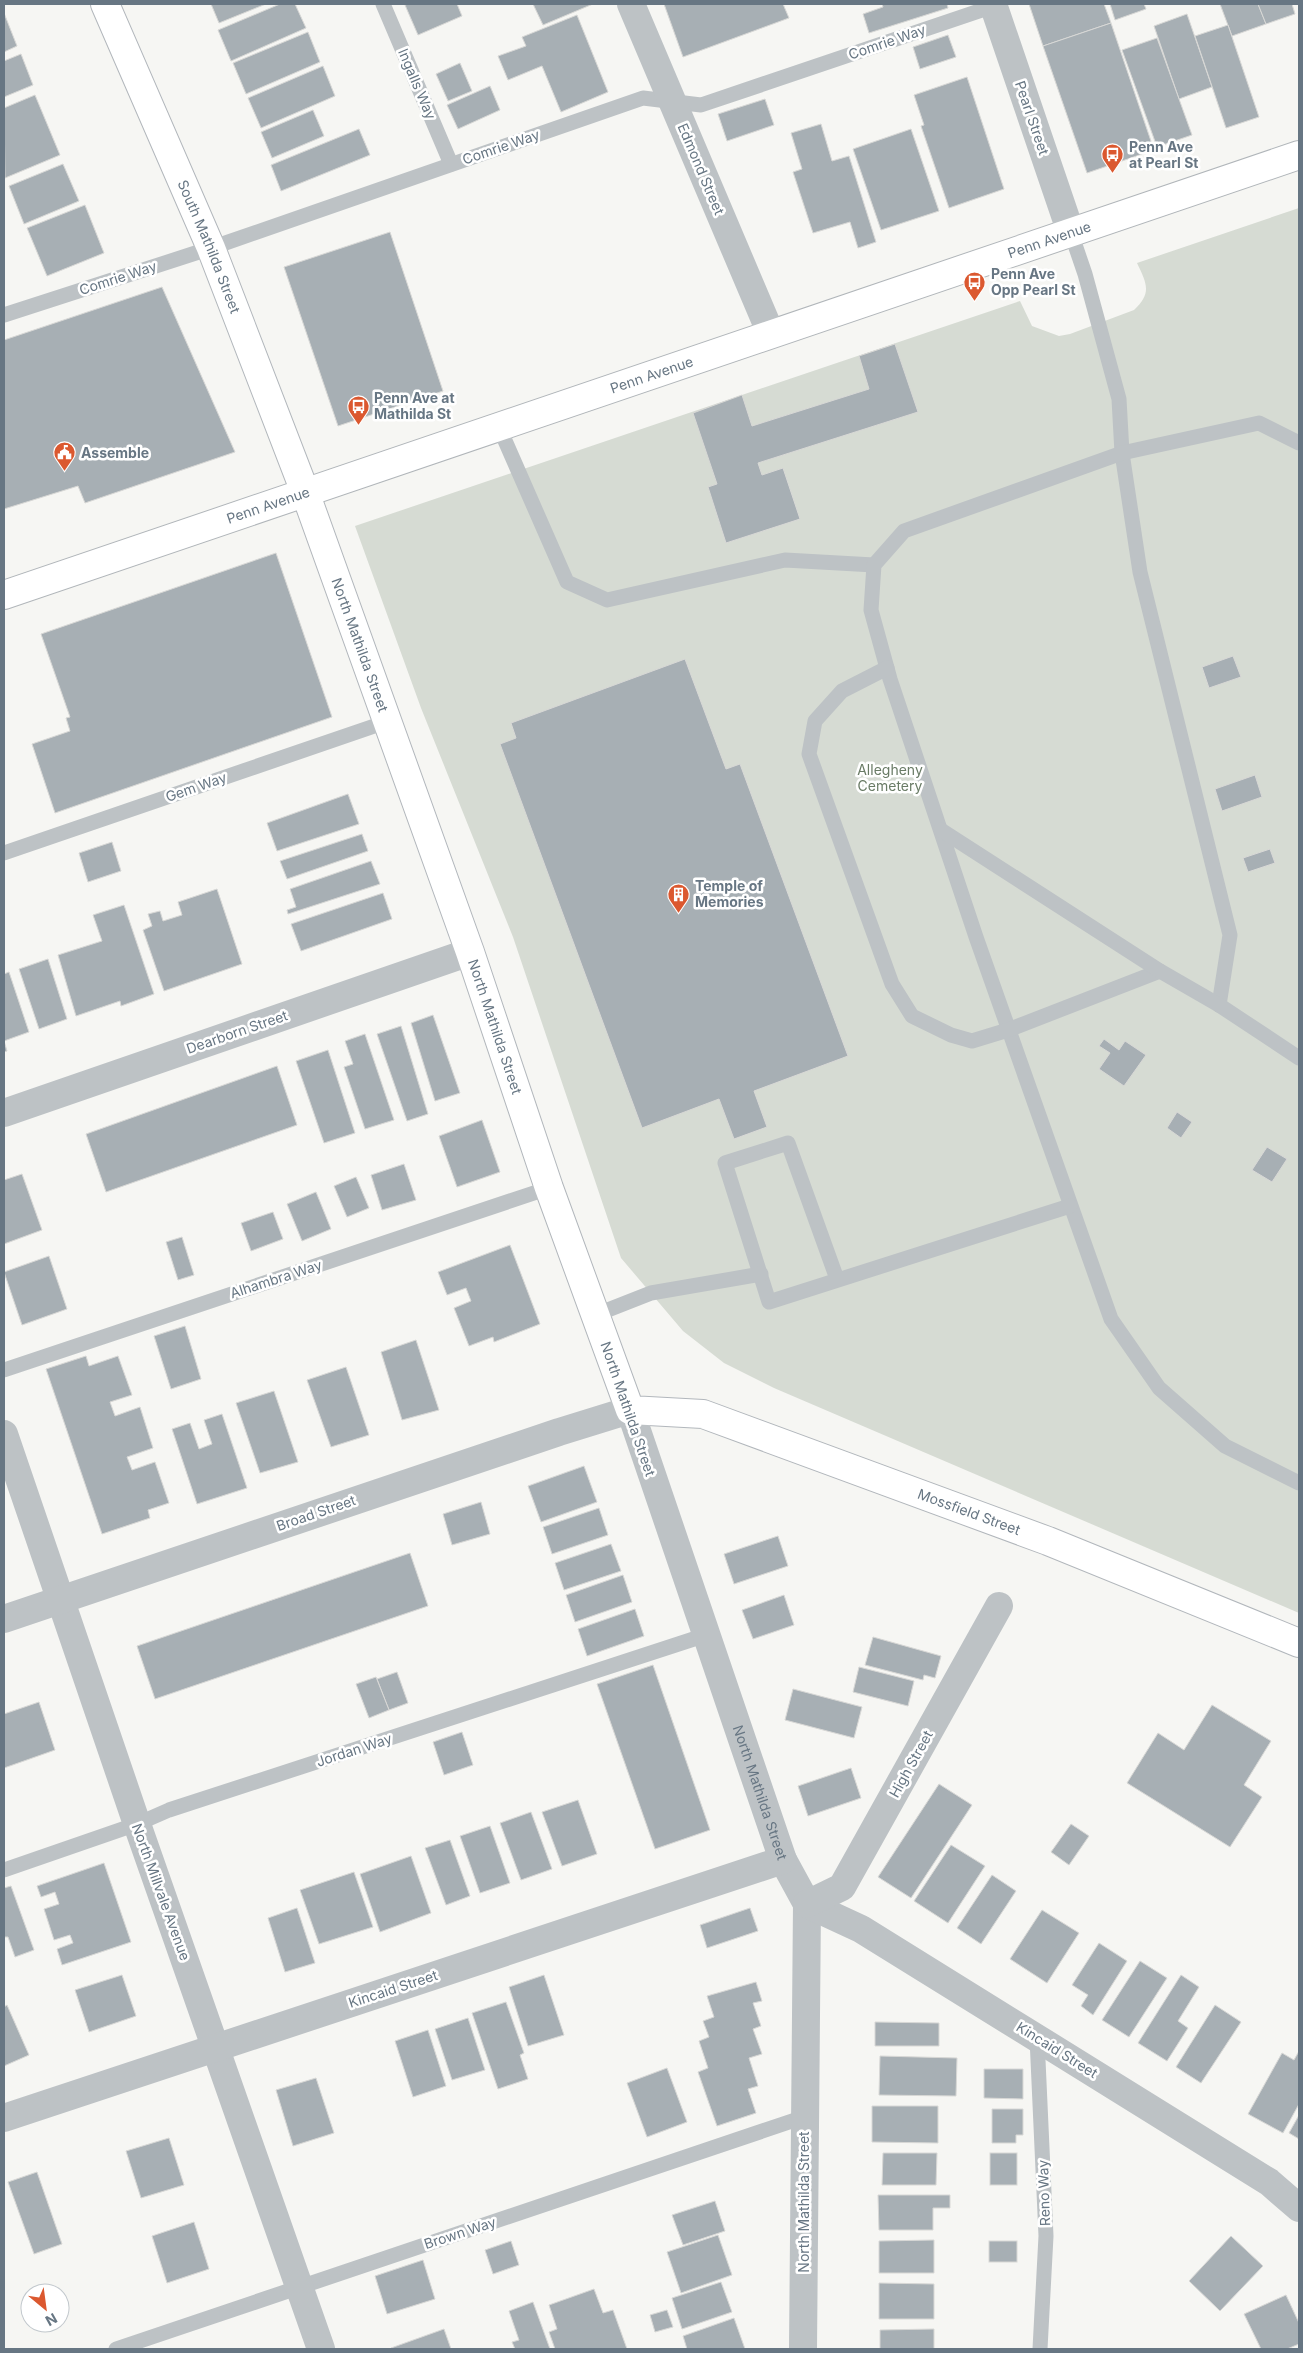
<svg xmlns="http://www.w3.org/2000/svg" width="1303" height="2353" font-family="Inter,sans-serif">
  <style>
    .green { fill: #d6dbd3 }
    .building { fill: #a7afb4; stroke: #d8d8d6 }
    .lines { fill: none; stroke-linecap: round; stroke-linejoin: round }
    .secondary-casing { stroke: #b2b7bc; stroke-width: 30 }
    .primary-casing { stroke: #b1b6ba; stroke-width: 30 }
    .lane { stroke: #bdc2c5; stroke-width: 15 }
    .street { stroke: #bdc2c5; stroke-width: 28 }
    .secondary { stroke: #fff; stroke-width: 28 }
    .primary { stroke: #fff; stroke-width: 28 }
    .labels { text-anchor: middle; stroke-width: 5; stroke-linejoin: round; paint-order: stroke }
    .street-label { font-size: 14px; fill: #677683; stroke: #fff }
    .poi-label { font-size: 14px; font-weight: bold; fill: #677683; stroke: #fff; text-anchor: start }
    .park-label { font-size: 14px; fill: #697b65; stroke: #fff }
  </style>
  <rect width="100%" height="100%" fill="#f6f6f3"/>
  <path class="green" d="M1299,208V1613L774,1388L724,1363L683,1331L621,1258L513,937L421,708L355,526L1020,301L1032,326L1059,336L1070,334L1134,310C1152,293 1147,284 1137,263Z"/>
  <g class="building">
    <path d="M211,4H266L219,23Z"/>
    <path d="M280,4H295L306,28L231,61L218,30Z"/>
    <path d="M409,4H457L462,16L418,35L405,5Z"/>
    <path d="M533,4H593L543,25Z"/>
    <path d="M664,4H783L789,18L683,57Z"/>
    <path d="M882,4H947L948,8L869,33L863,14L883,7Z"/>
    <path d="M1029,4H1104L1111,23L1043,46Z"/>
    <path d="M1110,4H1144L1146,9L1115,20Z"/>
    <path d="M1220,4H1258L1266,24L1232,36Z"/>
    <path d="M1258,4H1292L1295,14L1266,24Z"/>
    <path d="M4,13L17,46L4,52Z"/>
    <path d="M1187,14L1212,87L1179,99L1154,26Z"/>
    <path d="M577,15L608,92L561,112L542,66L508,80L498,56L526,46L522,37Z"/>
    <path d="M1111,23L1154,150L1087,173L1043,46Z"/>
    <path d="M1228,25L1259,117L1226,128L1195,36Z"/>
    <path d="M308,32L320,62L246,94L233,63Z"/>
    <path d="M948,35L956,57L920,69L913,47Z"/>
    <path d="M1157,38L1192,135L1157,147L1122,50Z"/>
    <path d="M21,54L33,85L4,97V61Z"/>
    <path d="M460,63L472,91L448,101L436,74Z"/>
    <path d="M323,66L335,96L261,128L248,98Z"/>
    <path d="M967,77L1004,189L949,208L921,126L924,125L914,95Z"/>
    <path d="M490,86L500,110L458,129L447,105Z"/>
    <path d="M35,95L60,155L5,178L4,108Z"/>
    <path d="M765,99L774,125L727,141L718,114Z"/>
    <path d="M313,110L324,136L272,158L261,132Z"/>
    <path d="M821,124L832,161L849,156L876,242L858,248L850,222L813,233L793,172L802,169L791,133Z"/>
    <path d="M359,129L370,155L281,191L271,165Z"/>
    <path d="M911,129L939,211L881,230L853,149Z"/>
    <path d="M63,164L79,201L24,224L9,186Z"/>
    <path d="M85,205L104,253L47,276L27,228Z"/>
    <path d="M390,232L443,391L338,426L284,267Z"/>
    <path d="M162,287L235,452L85,503L78,486L4,509V340Z"/>
    <path d="M895,344L918,412L758,463L762,475L783,468L800,519L726,543L708,487L717,484L693,413L742,395L752,426L869,389L859,356Z"/>
    <path d="M276,553L332,717L55,813L32,744L70,731L66,718L70,717L41,634Z"/>
    <path d="M1233,656L1241,677L1209,688L1202,667Z"/>
    <path d="M685,659L726,769L740,764L848,1056L754,1091L767,1127L734,1139L719,1099L642,1128L500,744L516,738L511,723Z"/>
    <path d="M1255,775L1262,797L1222,811L1215,789Z"/>
    <path d="M348,794L359,824L277,851L267,823Z"/>
    <path d="M362,834L368,851L287,879L280,861Z"/>
    <path d="M112,842L121,871L88,882L79,853Z"/>
    <path d="M1270,849L1275,863L1248,872L1243,858Z"/>
    <path d="M371,861L380,884L288,914L287,910L296,907L290,889Z"/>
    <path d="M217,889L242,964L164,991L143,930L152,926L148,914L160,911L163,921L182,915L178,902Z"/>
    <path d="M383,893L392,919L301,951L291,924Z"/>
    <path d="M124,905L154,994L121,1006L120,1001L76,1016L58,955L102,941L93,915Z"/>
    <path d="M48,959L67,1019L39,1029L19,969Z"/>
    <path d="M9,972L29,1032L4,1041L7,1051L4,1052V974Z"/>
    <path d="M433,1015L460,1093L435,1101L411,1023Z"/>
    <path d="M401,1026L428,1114L407,1121L377,1034Z"/>
    <path d="M365,1034L394,1120L365,1129L344,1067L353,1064L345,1041Z"/>
    <path d="M1104,1039L1119,1050L1125,1041L1146,1055L1124,1086L1099,1069L1110,1053L1099,1046Z"/>
    <path d="M328,1050L355,1133L324,1143L296,1061Z"/>
    <path d="M277,1066L297,1125L106,1192L86,1134Z"/>
    <path d="M1177,1112L1192,1122L1181,1138L1167,1128Z"/>
    <path d="M482,1120L500,1172L457,1187L439,1136Z"/>
    <path d="M1267,1147L1287,1159L1272,1182L1252,1170Z"/>
    <path d="M404,1164L416,1200L382,1210L371,1175Z"/>
    <path d="M22,1174L42,1230L4,1244V1180Z"/>
    <path d="M356,1177L369,1208L347,1217L334,1186Z"/>
    <path d="M316,1192L331,1229L302,1241L287,1204Z"/>
    <path d="M273,1212L283,1239L251,1251L241,1223Z"/>
    <path d="M182,1237L194,1275L178,1280L166,1242Z"/>
    <path d="M510,1245L540,1324L494,1342L493,1337L469,1346L454,1308L471,1301L466,1288L447,1295L438,1272Z"/>
    <path d="M49,1256L67,1309L22,1325L4,1272Z"/>
    <path d="M185,1326L201,1379L171,1389L154,1336Z"/>
    <path d="M416,1340L439,1410L402,1420L381,1352Z"/>
    <path d="M86,1356L89,1366L118,1356L132,1395L110,1402L115,1416L140,1407L153,1448L127,1457L132,1470L155,1462L169,1503L148,1510L150,1518L102,1534L46,1369Z"/>
    <path d="M346,1367L369,1435L331,1447L307,1380Z"/>
    <path d="M274,1391L298,1462L260,1473L236,1403Z"/>
    <path d="M222,1414L247,1488L197,1504L172,1429L190,1423L199,1449L212,1444L204,1420Z"/>
    <path d="M584,1466L597,1502L541,1522L528,1486Z"/>
    <path d="M481,1502L490,1534L452,1545L443,1514Z"/>
    <path d="M599,1508L608,1535L552,1554L543,1527Z"/>
    <path d="M778,1536L788,1566L734,1584L724,1554Z"/>
    <path d="M611,1544L621,1571L564,1590L555,1563Z"/>
    <path d="M410,1553L428,1606L155,1699L137,1646Z"/>
    <path d="M623,1575L632,1602L575,1622L566,1595Z"/>
    <path d="M784,1595L794,1625L753,1639L742,1610Z"/>
    <path d="M635,1609L644,1636L587,1656L578,1629Z"/>
    <path d="M873,1637L941,1656L935,1678L924,1675L923,1680L865,1665Z"/>
    <path d="M653,1665L710,1830L655,1849L597,1684Z"/>
    <path d="M859,1667L914,1681L908,1706L853,1692Z"/>
    <path d="M397,1672L408,1703L389,1710L377,1679Z"/>
    <path d="M376,1677L389,1710L369,1718L356,1684Z"/>
    <path d="M793,1689L862,1707L854,1738L785,1720Z"/>
    <path d="M39,1702L55,1750L4,1768V1714Z"/>
    <path d="M1212,1705L1271,1741L1244,1785L1262,1797L1230,1847L1127,1783L1158,1733L1184,1750Z"/>
    <path d="M462,1732L473,1765L444,1775L433,1742Z"/>
    <path d="M851,1768L861,1798L808,1816L798,1786Z"/>
    <path d="M939,1784L972,1805L911,1898L878,1877Z"/>
    <path d="M578,1800L597,1854L562,1866L542,1812Z"/>
    <path d="M531,1812L552,1869L521,1880L500,1823Z"/>
    <path d="M1071,1824L1089,1836L1069,1865L1051,1852Z"/>
    <path d="M490,1826L510,1883L480,1893L460,1836Z"/>
    <path d="M450,1840L470,1896L446,1905L425,1848Z"/>
    <path d="M951,1845L985,1866L948,1923L914,1901Z"/>
    <path d="M411,1856L431,1913L380,1932L360,1874Z"/>
    <path d="M104,1863L131,1942L62,1965L57,1949L73,1943L70,1935L54,1940L44,1909L59,1904L55,1892L41,1897L37,1886Z"/>
    <path d="M354,1872L373,1927L319,1944L300,1890Z"/>
    <path d="M992,1875L1016,1891L981,1944L957,1928Z"/>
    <path d="M11,1886L34,1950L15,1957L8,1937H4V1888Z"/>
    <path d="M297,1908L315,1963L285,1972L268,1918Z"/>
    <path d="M750,1908L758,1931L707,1948L700,1925Z"/>
    <path d="M1042,1910L1079,1933L1047,1983L1010,1959Z"/>
    <path d="M1099,1943L1127,1961L1093,2015L1081,2006L1088,1995L1072,1985Z"/>
    <path d="M1140,1961L1167,1978L1129,2037L1102,2020Z"/>
    <path d="M122,1975L136,2016L89,2032L75,1990Z"/>
    <path d="M544,1975L564,2035L528,2046L509,1987Z"/>
    <path d="M1181,1975L1199,1987L1178,2021L1188,2028L1167,2061L1138,2043Z"/>
    <path d="M756,1982L762,2001L753,2003L761,2026L753,2029L762,2054L749,2058L758,2086L748,2089L756,2113L717,2126L698,2072L708,2068L699,2041L709,2037L703,2021L714,2017L707,1996Z"/>
    <path d="M506,2002L524,2053L520,2055L528,2079L498,2089L472,2013Z"/>
    <path d="M7,2005L29,2055L4,2066V2007Z"/>
    <path d="M1215,2005L1241,2022L1201,2083L1176,2067Z"/>
    <path d="M468,2018L485,2070L452,2080L435,2029Z"/>
    <path d="M875,2022L939,2023V2046H875Z"/>
    <path d="M428,2030L446,2086L413,2097L395,2041Z"/>
    <path d="M1299,2051V2104L1283,2133L1248,2114L1282,2053L1294,2060Z"/>
    <path d="M880,2056L957,2058L956,2096L879,2095Z"/>
    <path d="M667,2068L687,2122L647,2137L627,2083Z"/>
    <path d="M984,2069H1023V2099L984,2098Z"/>
    <path d="M316,2078L334,2133L293,2146L276,2090Z"/>
    <path d="M872,2106H938V2143L872,2142Z"/>
    <path d="M992,2109H1023V2135H1016V2143H992Z"/>
    <path d="M1299,2115V2139L1289,2133Z"/>
    <path d="M169,2138L184,2185L141,2198L126,2151Z"/>
    <path d="M883,2153H937L936,2185H882Z"/>
    <rect x="990" y="2153" width="27" height="32"/>
    <path d="M37,2172L62,2244L34,2254L8,2182Z"/>
    <path d="M878,2195H950V2208H933V2230H879Z"/>
    <path d="M715,2201L725,2231L683,2245L672,2215Z"/>
    <path d="M194,2222L209,2269L167,2283L152,2236Z"/>
    <path d="M718,2235L732,2275L681,2293L667,2252Z"/>
    <path d="M1231,2236L1263,2266L1220,2311L1189,2281Z"/>
    <path d="M934,2240V2273H879V2241Z"/>
    <path d="M511,2241L519,2265L493,2274L485,2250Z"/>
    <rect x="989" y="2241" width="28" height="21"/>
    <path d="M423,2260L435,2299L387,2314L375,2276Z"/>
    <path d="M721,2282L732,2312L682,2329L672,2298Z"/>
    <path d="M879,2283L934,2284V2319H879Z"/>
    <path d="M594,2289L603,2313L613,2310L627,2349H555L549,2332L557,2329L549,2305Z"/>
    <path d="M1286,2295L1299,2323V2344L1287,2349H1261L1244,2314Z"/>
    <path d="M533,2302L550,2349H515L512,2342L519,2340L509,2311Z"/>
    <path d="M667,2310L673,2327L655,2332L650,2315Z"/>
    <path d="M734,2318L745,2349H687L683,2336Z"/>
    <path d="M444,2329L451,2349H391V2348Z"/>
    <path d="M934,2329V2349H880V2330Z"/>
  </g>
  <g class="lines">
    <defs>
      <g id="secondary">
        <path id="s2" d="M105,4L211,248L305,492L470,952L549,1188L630,1410L703,1414L1048,1541L1299,1643"/>
      </g>
      <g id="primary">
        <path id="s3" d="M4,595L1299,155"/>
      </g>
    </defs>
    <use href="#secondary" class="secondary-casing"/>
    <use href="#primary" class="primary-casing"/>
    <g class="lane">
      <path d="M383,4L451,164"/>
      <path d="M1071,233L1085,274L1119,399L1122,453L1140,572L1230,935L1219,1005"/>
      <path d="M4,315L211,248L643,98L701,105L1000,4"/>
      <path d="M499,427L567,582L607,600L785,560L874,565"/>
      <path d="M1299,443L1259,423L1122,453L904,531L874,565L871,610L890,679L976,937L1111,1319L1159,1388L1225,1446L1299,1483"/>
      <path d="M887,668L842,691L815,721L809,754L892,984L912,1016L951,1035L972,1041L1008,1030L1160,971"/>
      <path d="M941,830L1160,971L1219,1005L1299,1058"/>
      <path d="M4,853L389,721"/>
      <path d="M837,1279L788,1143L725,1163L769,1302L1070,1206"/>
      <path d="M595,1315L651,1293L761,1274"/>
      <path d="M4,1370L549,1188"/>
      <path d="M4,1870L137,1824L169,1810L706,1635"/>
      <path d="M1037,2038L1046,2236L1040,2349"/>
      <path d="M116,2349L804,2117"/>
    </g>
    <g class="street">
      <path d="M631,4L771,334"/>
      <path d="M993,4L1071,233"/>
      <path d="M4,1113L470,952"/>
      <path d="M4,1434L137,1824L321,2349"/>
      <path id="s1" d="M4,1619L559,1432L630,1410L783,1860L807,1904L803,2349"/>
      <path d="M807,1904L861,1929L1269,2182L1299,2208"/>
      <path d="M807,1904L842,1887L999,1606"/>
      <path d="M4,2118L783,1860"/>
    </g>
    <use href="#secondary" class="secondary"/>
    <use href="#primary" class="primary"/>
  </g>
  <defs>
    <symbol id="bus-pin" viewBox="-11 -11 22 30"><path d="M0 17L-7.5 6A9.5 9.5 0 1 1 7.5 6Z" fill="#db582f" stroke="#fff"/><path d="M-5-6H5V4H4V6H2V4H-2V6H-4V4H-5ZM-3.5-4V0h7V-4ZM-3.5 1.2v1.5H-2V1.2ZM2 1.2v1.5H3.5V1.2Z" fill="#fff"/></symbol>
    <symbol id="civic-pin" viewBox="-11 -11 22 30"><path d="M0 17L-7.5 6A9.5 9.5 0 1 1 7.5 6Z" fill="#db582f" stroke="#fff"/><path d="M-.6-6.5H3V-4.5H.6V-3L4-1V1h2V6H-6V1h2V-1L-.6-3ZM-1.2 2.5V6h2.4V2.5Z" fill="#fff"/></symbol>
    <symbol id="building-pin" viewBox="-11 -11 22 30"><path d="M0 17L-7.5 6A9.5 9.5 0 1 1 7.5 6Z" fill="#db582f" stroke="#fff"/><path d="M-4-6H4V6H1V3H-1V6H-4ZM-2.5-4.3h1.7v1.8h-1.7ZM.8-4.3h1.7v1.8H.8ZM-2.5-1h1.7V.8h-1.7ZM.8-1h1.7V.8H.8Z" fill="#fff"/></symbol>
  </defs>
  <g fill-rule="evenodd">
    <use href="#bus-pin" x="1100" y="142" width="25" height="34"/>
    <use href="#bus-pin" x="962" y="270" width="25" height="34"/>
    <use href="#bus-pin" x="346" y="394" width="25" height="34"/>
    <use href="#civic-pin" x="52" y="440" width="25" height="34"/>
    <use href="#building-pin" x="666" y="882" width="25" height="34"/>
  </g>
  <g class="labels">
    <g class="street-label">
      <text transform="translate(887 42) rotate(-19)" y="5">Comrie Way</text>
      <text transform="translate(417 84) rotate(67)" y="5">Ingalls Way</text>
      <text transform="translate(1032 118) rotate(71)" y="5">Pearl Street</text>
      <text transform="translate(501 147) rotate(-19)" y="5">Comrie Way</text>
      <text transform="translate(701 169) rotate(67)" y="5">Edmond Street</text>
      <text dy="5" stroke="none"><textPath href="#s3" startOffset="1104">Penn Avenue</textPath></text>
      <text dy="5" stroke="none"><textPath href="#s2" startOffset="264">South Mathilda Street</textPath></text>
      <text transform="translate(118 278) rotate(-18)" y="5">Comrie Way</text>
      <text dy="5" stroke="none"><textPath href="#s3" startOffset="684">Penn Avenue</textPath></text>
      <text dy="5" stroke="none"><textPath href="#s3" startOffset="279">Penn Avenue</textPath></text>
      <text dy="5" stroke="none"><textPath href="#s2" startOffset="690">North Mathilda Street</textPath></text>
      <text transform="translate(196 787) rotate(-19)" y="5">Gem Way</text>
      <text dy="5" stroke="none"><textPath href="#s2" startOffset="1095">North Mathilda Street</textPath></text>
      <text transform="translate(237 1032) rotate(-19)" y="5">Dearborn Street</text>
      <text transform="translate(276 1279) rotate(-18)" y="5">Alhambra Way</text>
      <text transform="translate(628 1409) rotate(71)" y="5">North Mathilda Street</text>
      <text dy="5" stroke="none"><textPath href="#s2" startOffset="1858">Mossfield Street</textPath></text>
      <text transform="translate(316 1513) rotate(-19)" y="5">Broad Street</text>
      <text transform="translate(354 1750) rotate(-18)" y="5">Jordan Way</text>
      <text transform="translate(911 1764) rotate(-61)" y="5">High Street</text>
      <text dy="5" stroke="none"><textPath href="#s1" startOffset="1064">North Mathilda Street</textPath></text>
      <text transform="translate(161 1892) rotate(70)" y="5">North Millvale Avenue</text>
      <text transform="translate(393 1989) rotate(-18)" y="5">Kincaid Street</text>
      <text transform="translate(1057 2050) rotate(32)" y="5">Kincaid Street</text>
      <text transform="translate(1044 2193) rotate(-92)" y="5">Reno Way</text>
      <text transform="translate(804 2202) rotate(-90)" y="5">North Mathilda Street</text>
      <text transform="translate(460 2233) rotate(-18)" y="5">Brown Way</text>
    </g>
    <g class="poi-label">
      <text x="1129" y="152">Penn Ave<tspan x="1129" dy="16">at Pearl St</tspan></text>
      <text x="991" y="279">Penn Ave<tspan x="991" dy="16">Opp Pearl St</tspan></text>
      <text x="374" y="403">Penn Ave at<tspan x="374" dy="16">Mathilda St</tspan></text>
      <text x="81" y="458">Assemble</text>
      <text x="695" y="891">Temple of<tspan x="695" dy="16">Memories</tspan></text>
    </g>
    <g class="park-label">
      <text x="890" y="775">Allegheny<tspan x="890" dy="16">Cemetery</tspan></text>
    </g>
  </g>
  <rect width="1303" height="2353" fill="none" stroke="#677683" stroke-width="10"/>
  <g transform="translate(45 2308) rotate(151)"><circle r="24" fill="#ffffff" stroke="#c2c8cd"/>
  <path d="M0-4L9 19L0 12L-9 19Z" fill="#db582f"/>
  <text y="-8" font-size="14" font-weight="bold" text-anchor="middle" fill="#677683">N</text>
  </g>
</svg>
